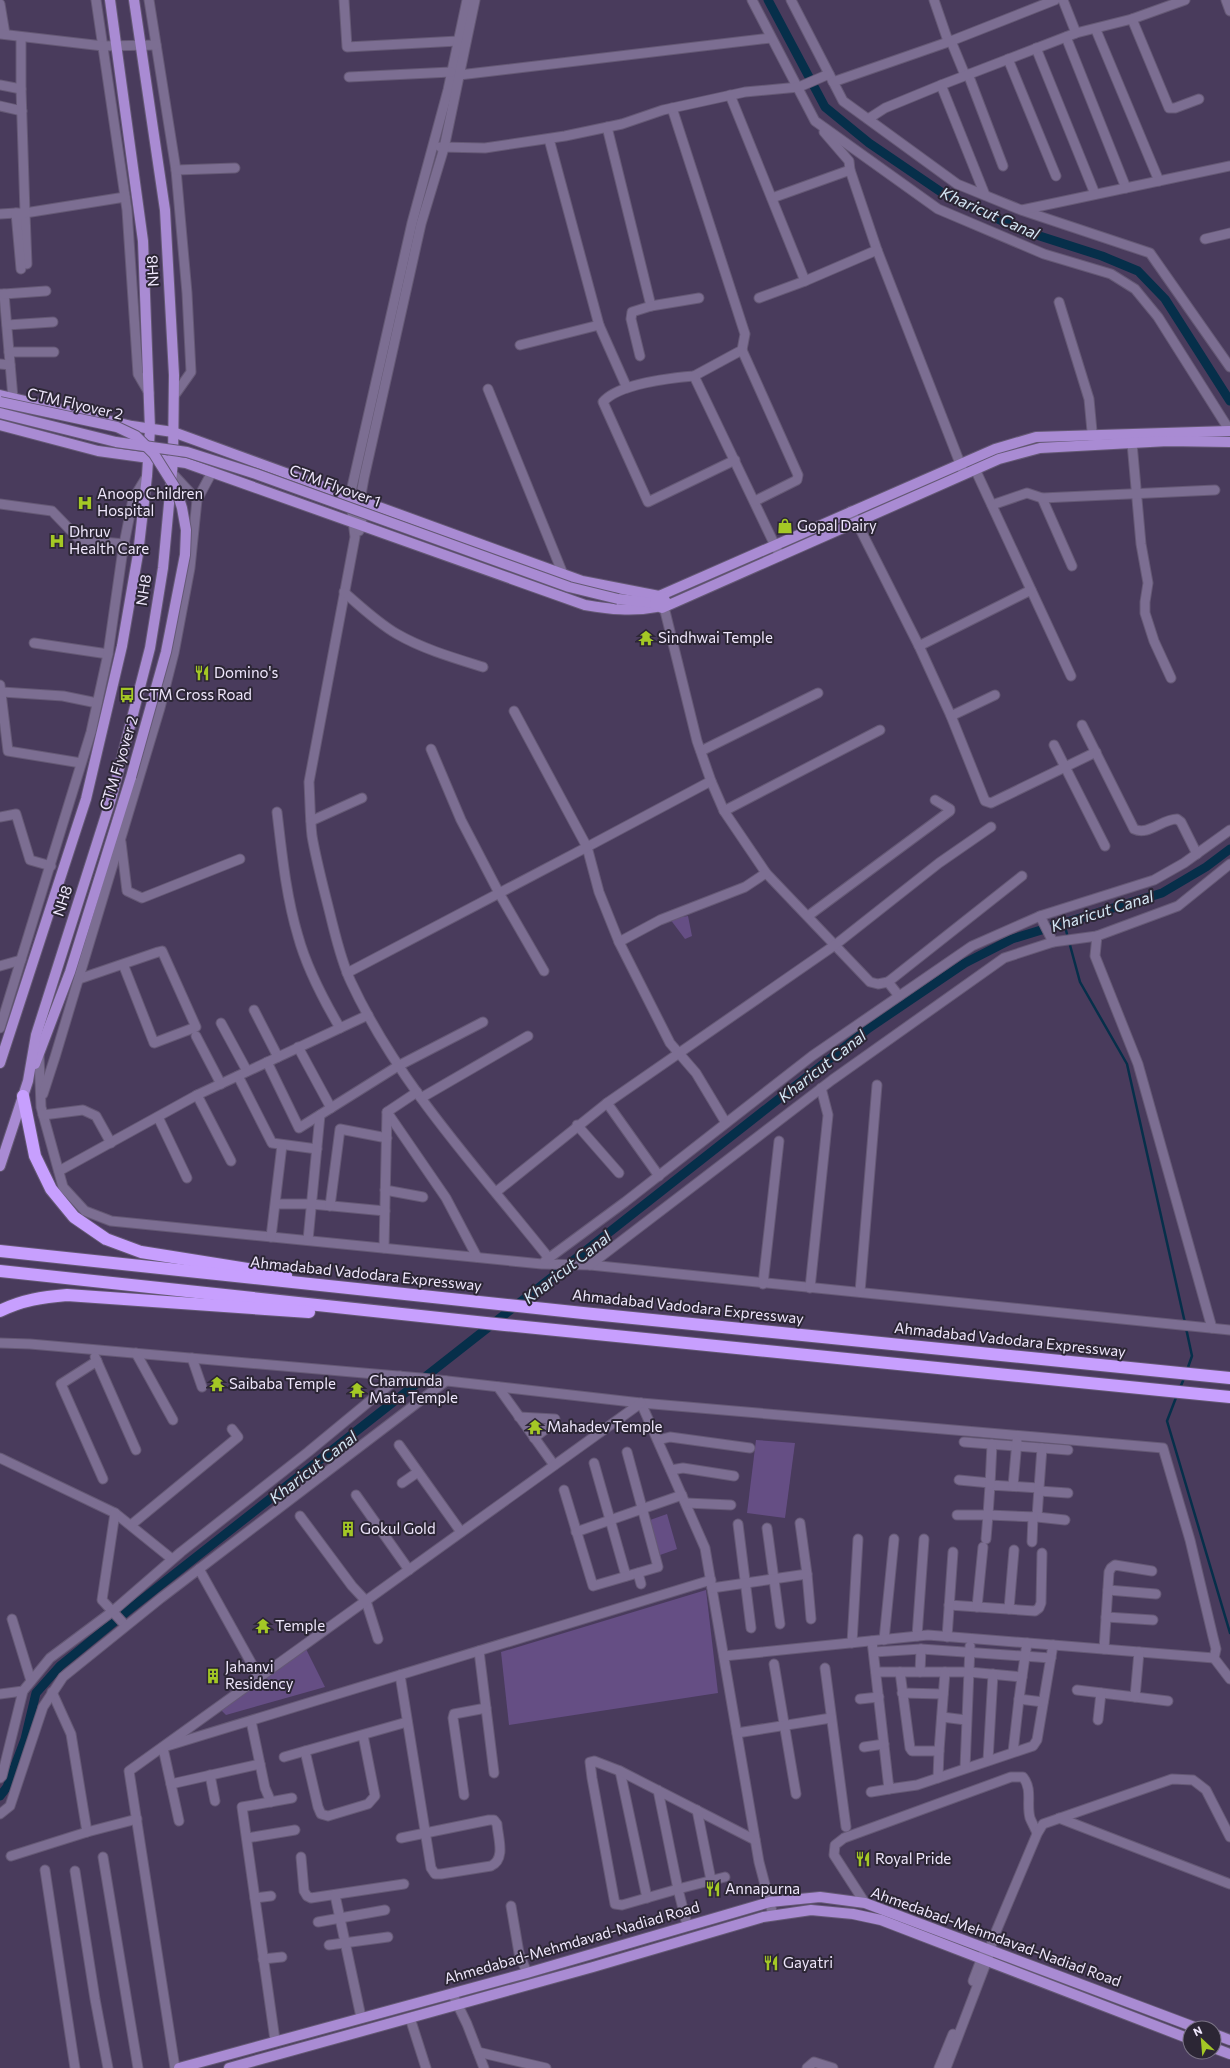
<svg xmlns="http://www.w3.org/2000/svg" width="1230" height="2068" font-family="Commissioner,sans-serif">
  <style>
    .green { fill: #654e84 }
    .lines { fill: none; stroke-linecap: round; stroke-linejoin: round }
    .stream { stroke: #062f4a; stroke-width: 2.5 }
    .canal { stroke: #062f4a; stroke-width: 9 }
    .minor-casing { stroke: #655975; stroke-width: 11 }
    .major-casing { stroke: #655975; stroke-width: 12 }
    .highway-casing { stroke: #655975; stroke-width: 14 }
    .minor { stroke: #7c6e92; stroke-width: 9 }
    .major { stroke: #a98bd3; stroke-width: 10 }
    .highway { stroke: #c79ffe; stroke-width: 12 }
    .major-bridge-casing { stroke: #655975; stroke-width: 12; stroke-linecap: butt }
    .major-bridge { stroke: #a98bd3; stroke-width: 10 }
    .labels { text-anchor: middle; stroke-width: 4; stroke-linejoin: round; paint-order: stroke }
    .street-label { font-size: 15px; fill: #efe7fc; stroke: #2c2635 }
    .poi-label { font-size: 15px; fill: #efe7fc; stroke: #2c2635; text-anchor: start }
    .water-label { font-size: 16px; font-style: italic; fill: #d5e7f5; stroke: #2c2635 }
  </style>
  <rect width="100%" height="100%" fill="#493b5c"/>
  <g class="green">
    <path d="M688,916L692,936L685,939L670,919Z"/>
    <path d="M756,1440L795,1443L785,1518L747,1513Z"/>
    <path d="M667,1514L677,1549L660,1555L650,1520Z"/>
    <path d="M706,1590L718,1693L509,1725L501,1652Z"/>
    <path d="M304,1645L325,1687L226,1715L222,1711L220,1705Z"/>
  </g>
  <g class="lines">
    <g class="stream">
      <path d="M1064,923L1080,982L1127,1064L1185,1323"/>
      <path d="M1186,1328L1192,1356L1187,1370"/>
      <path d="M1180,1388L1185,1376"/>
      <path d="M1177,1395L1167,1421L1230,1633"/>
    </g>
    <g class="canal">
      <path d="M768,0L825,107L869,143L941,192L1021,230L1102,256L1138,271L1165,299L1230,401"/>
      <path d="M0,1796L7,1787L25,1739L36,1693L60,1666L130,1609L869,1028L965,963L1012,939L1162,893L1206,867L1230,849"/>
    </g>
    <defs>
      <g id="minor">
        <path d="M96,0L127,210L138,374L149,393"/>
        <path d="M149,0L176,170L187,293L191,372L174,396"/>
        <path d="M344,0L347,47L458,41"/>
        <path d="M467,0L448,90L412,223L350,496L355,537L309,782C310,800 310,818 312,836C317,865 325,893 332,922C337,942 342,963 351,982C399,1085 478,1169 548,1257"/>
        <path d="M752,0L815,121L938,209L1044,254L1111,274L1135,289L1158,317L1230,431"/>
        <path d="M791,0L843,101L957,184L1021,210L1150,253L1230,367"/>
        <path d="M934,0L947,38L951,41L965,75"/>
        <path d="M1063,0L1076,33"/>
        <path d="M1226,0L1230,11"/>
        <path d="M0,4L5,34"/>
        <path d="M1132,19L1169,108H1175L1199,99"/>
        <path d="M1096,30L1159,181"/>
        <path d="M0,34L103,46L156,45"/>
        <path d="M1066,37L1126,188"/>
        <path d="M1036,48L1095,194"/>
        <path d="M1008,59L1056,176"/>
        <path d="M968,74L1003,166"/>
        <path d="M459,75L771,38"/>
        <path d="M349,77L451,72"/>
        <path d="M833,82L951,41L1055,0"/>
        <path d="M0,85L21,89"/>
        <path d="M941,85L985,195"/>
        <path d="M730,95L805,281"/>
        <path d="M0,106L22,111"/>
        <path d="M672,108L745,334L742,350L694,376L780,556"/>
        <path d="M868,119L885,108L941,85L1076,33L1132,19L1185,0"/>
        <path d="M607,127L651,306L632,312L631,319L640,356"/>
        <path d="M824,132L849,161L850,170L877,250L963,471"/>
        <path d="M440,147L485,148L565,136L622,124L663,110L745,92L799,87L829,74"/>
        <path d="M176,170L235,168"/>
        <path d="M772,198L850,170"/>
        <path d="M1022,210L1230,166"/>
        <path d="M0,214L16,213"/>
        <path d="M1205,239L1230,233"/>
        <path d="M27,264L25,213L125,197"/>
        <path d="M21,269L16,213H25L21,89V37"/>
        <path d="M0,294H4L13,398"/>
        <path d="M4,294L46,291"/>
        <path d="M759,298L805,281L877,250"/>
        <path d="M1059,302L1089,399L1093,442"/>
        <path d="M651,306L699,298"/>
        <path d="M7,325L53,322"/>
        <path d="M599,325L627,388"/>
        <path d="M520,345L599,325L549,139"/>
        <path d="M742,350L798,475L797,480L755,501"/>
        <path d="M9,352H54"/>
        <path d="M0,364L10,365"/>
        <path d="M694,376C670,378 618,384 603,402L648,502L735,460"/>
        <path d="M488,389L563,574"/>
        <path d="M1132,443L1141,544L1148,583L1145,602V613L1154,641L1171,678"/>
        <path d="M975,469L1071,676"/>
        <path d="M172,473L197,500"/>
        <path d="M1042,498L1072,566"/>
        <path d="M0,504L52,511L80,540L125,544"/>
        <path d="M992,505L1027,493L1042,498L1215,490"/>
        <path d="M851,511L919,646L951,716L985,801L991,803L1096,752"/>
        <path d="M359,531L362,525L360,500L364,478L421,224L444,148L475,0"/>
        <path d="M344,592C361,607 378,623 397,634C423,649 454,658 483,667"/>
        <path d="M664,607L697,741L711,781L724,811L766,873L870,982L878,984L888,982L899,996"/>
        <path d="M34,643L108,654"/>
        <path d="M919,646L1031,590"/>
        <path d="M0,685L8,751L81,763"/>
        <path d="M2,692L63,696L97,703"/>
        <path d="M951,716L995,695"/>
        <path d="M1082,725L1134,829C1148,836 1162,819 1177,819L1181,822L1197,854"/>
        <path d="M1054,745L1105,846"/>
        <path d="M431,749L461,820L499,893L544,971"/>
        <path d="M701,751L818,693"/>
        <path d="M711,781L587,847L599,892L619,942L660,920L745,887L766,873"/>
        <path d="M724,811L880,730"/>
        <path d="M277,812C282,854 286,896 298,936C307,969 323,999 340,1028"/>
        <path d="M0,817L16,814L30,860L51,866"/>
        <path d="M311,821L362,798"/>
        <path d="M121,842L127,891L142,898L240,859"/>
        <path d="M808,916L950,811V809L935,800"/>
        <path d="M1040,916L1053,942"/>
        <path d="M619,942L670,1043L696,1073L726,1123"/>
        <path d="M0,966L21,960"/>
        <path d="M347,973L587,847L514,711"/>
        <path d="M79,979C105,970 131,961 158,952L162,951L196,1027L154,1043L123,964"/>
        <path d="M888,982L1022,876"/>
        <path d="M254,1010L278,1057"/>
        <path d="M221,1023L247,1071"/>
        <path d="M0,1028L91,732L108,654L123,549L133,499L147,476"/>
        <path d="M196,1036L221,1084"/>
        <path d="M298,1047L331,1108"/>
        <path d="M39,1055L41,1107L63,1187L85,1211L111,1221L542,1264L590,1265L1230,1330"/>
        <path d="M267,1062L299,1128L398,1066L483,1022"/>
        <path d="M238,1076L272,1143L317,1149"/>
        <path d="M43,1094L55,1057L160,708L174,653L190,568L197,500L212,472"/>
        <path d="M197,1095L231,1161"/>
        <path d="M421,1098L528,1036"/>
        <path d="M607,1103L659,1176"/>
        <path d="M387,1112L446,1198L477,1257"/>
        <path d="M43,1115L83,1110L96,1116L111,1143"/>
        <path d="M158,1117L187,1178"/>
        <path d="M577,1125L619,1173"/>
        <path d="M59,1171L197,1095L368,1015"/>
        <path d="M385,1190L423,1197"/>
        <path d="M496,1192L607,1103L835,945L939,863L991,827"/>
        <path d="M276,1204H311L385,1211"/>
        <path d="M330,1206L340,1129L387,1138"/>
        <path d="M271,1237L282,1145"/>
        <path d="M308,1240L320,1115"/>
        <path d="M384,1248L387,1112L417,1092"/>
        <path d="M545,1261L625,1202L812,1056L972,946L1040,916L1154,880L1184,863L1230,830"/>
        <path d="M590,1265L832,1080L1004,958L1053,942L1097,936"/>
        <path d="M763,1284L779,1141"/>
        <path d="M810,1288L828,1115L821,1088"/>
        <path d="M860,1292L877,1085"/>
        <path d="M1212,1328L1138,1064L1095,956L1097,936L1178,906L1230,864"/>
        <path d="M0,1343L30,1344L421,1378L641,1403L1163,1448L1190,1540L1213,1637L1216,1649L1214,1658L1230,1679"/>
        <path d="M136,1353L173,1420"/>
        <path d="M95,1357L136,1450"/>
        <path d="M192,1358L202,1387"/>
        <path d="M97,1361L61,1384L103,1479"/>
        <path d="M498,1387L554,1465"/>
        <path d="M641,1403L705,1548L759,1862L773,1915"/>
        <path d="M519,1417L555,1419V1422L534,1438"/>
        <path d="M658,1440L670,1437L750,1448"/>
        <path d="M964,1442L1068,1450"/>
        <path d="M399,1445L461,1532"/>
        <path d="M0,1458L115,1513L172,1559"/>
        <path d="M594,1463L626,1576"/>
        <path d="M671,1470L683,1468L734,1476"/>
        <path d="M959,1480L990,1483"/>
        <path d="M402,1483L418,1472"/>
        <path d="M990,1485L1039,1488L1037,1517L988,1515Z"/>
        <path d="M990,1485L992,1444"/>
        <path d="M1013,1486L1017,1441"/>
        <path d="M1039,1488L1042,1448"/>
        <path d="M564,1490L593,1586L658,1567L627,1452"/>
        <path d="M1039,1491L1068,1493"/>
        <path d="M356,1495L409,1570"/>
        <path d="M686,1503L731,1505"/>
        <path d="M115,1513L102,1600L125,1625"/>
        <path d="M957,1515H988L986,1539"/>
        <path d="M300,1516L352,1586L366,1601L378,1639"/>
        <path d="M1037,1517L1065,1520"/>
        <path d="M800,1523L807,1574L811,1619"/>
        <path d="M738,1524L751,1628"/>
        <path d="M131,1525L238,1437L232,1429"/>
        <path d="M767,1528L780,1624"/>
        <path d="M576,1532L682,1495"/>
        <path d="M1032,1542L1033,1517"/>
        <path d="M199,1569L259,1677"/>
        <path d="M638,1573L641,1584"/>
        <path d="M712,1588L807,1574"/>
        <path d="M1108,1590L1156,1594"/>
        <path d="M949,1605L1035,1611L1039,1608L1041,1603L1042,1553"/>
        <path d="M977,1607L983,1547"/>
        <path d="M1009,1609L1014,1550"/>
        <path d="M1106,1617L1153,1620"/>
        <path d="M12,1619L31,1681"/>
        <path d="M917,1636L924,1539"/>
        <path d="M947,1637L953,1552"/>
        <path d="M884,1640L894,1539"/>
        <path d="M872,1641L889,1789L917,1785L1033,1746L1037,1740L1053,1645"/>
        <path d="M852,1643L858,1539"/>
        <path d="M1104,1649L1109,1572L1111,1568L1115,1565L1152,1571"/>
        <path d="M479,1651L494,1773"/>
        <path d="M874,1652L921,1649L1051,1658"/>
        <path d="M724,1656L928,1635L1214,1658"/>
        <path d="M774,1664L796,1794"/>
        <path d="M825,1668L846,1827"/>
        <path d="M876,1672H969L1022,1677L1027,1643"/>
        <path d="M900,1672L910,1748L912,1751H939L938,1778"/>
        <path d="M920,1672L921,1649"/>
        <path d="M400,1675L431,1868L435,1874H441L491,1866C506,1859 498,1838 497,1824L494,1820H489L401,1838"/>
        <path d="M1022,1677L1019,1699L1043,1702"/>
        <path d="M1077,1690L1168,1701"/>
        <path d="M52,1692L71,1734L87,1832"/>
        <path d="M902,1693L943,1694"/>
        <path d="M0,1694L23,1691L50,1658L113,1611L181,1552L308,1452L400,1376"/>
        <path d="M1135,1697L1139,1652"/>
        <path d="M860,1699L879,1697"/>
        <path d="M942,1717L966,1720"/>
        <path d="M1098,1720L1101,1693"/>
        <path d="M251,1721L265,1788L271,1802"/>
        <path d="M737,1733L831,1718"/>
        <path d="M363,1735L375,1796L368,1804L328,1816L321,1814L318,1807L305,1751L407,1722"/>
        <path d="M167,1746L711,1580"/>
        <path d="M864,1747L884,1744"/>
        <path d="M163,1748L179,1821"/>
        <path d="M939,1751L945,1672"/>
        <path d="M1013,1752L1019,1699"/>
        <path d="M284,1757L305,1751"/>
        <path d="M988,1760L993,1674"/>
        <path d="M965,1768L970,1646"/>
        <path d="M620,1771L647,1898"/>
        <path d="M210,1775L215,1801"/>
        <path d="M0,1778L2,1776L23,1691"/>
        <path d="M171,1784L260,1764"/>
        <path d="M658,1790L678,1889L622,1905L615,1904L592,1778L590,1762L594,1761L620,1771L755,1840"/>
        <path d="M871,1792L889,1789"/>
        <path d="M464,1795L453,1718L454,1714L486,1708"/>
        <path d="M697,1810L711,1880"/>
        <path d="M0,1814L10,1806L43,1707L63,1677L161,1598L446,1381"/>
        <path d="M1059,1818L1230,1884"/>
        <path d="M247,1838L295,1830"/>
        <path d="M11,1856L87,1832L137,1819"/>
        <path d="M103,1857L138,2068"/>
        <path d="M301,1857L304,1891L307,1896L311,1898L404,1884"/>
        <path d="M45,1870L75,2068"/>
        <path d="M75,1871L95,1999L108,2068"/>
        <path d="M335,1895L361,2017"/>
        <path d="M255,1898L271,1896"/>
        <path d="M865,1903L834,1855L835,1845L844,1838L1011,1777H1023C1033,1790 1026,1803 1030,1818C1032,1823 1035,1828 1037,1833"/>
        <path d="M511,1906L519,1953L527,1973"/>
        <path d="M318,1922L385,1910"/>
        <path d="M687,1925L678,1889L725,1877"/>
        <path d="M329,1945L388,1937"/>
        <path d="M263,1959L282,1957"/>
        <path d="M973,1981L984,1952"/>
        <path d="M452,1993L467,2024L484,2068"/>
        <path d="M410,2018L426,2068"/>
        <path d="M275,2040L242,1807L292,1798"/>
        <path d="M478,2052L546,2068"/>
        <path d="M175,2068L129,1771L641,1403"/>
        <path d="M807,2068L814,2062L833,2068"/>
        <path d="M939,2068L953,2034"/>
        <path d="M946,2068L991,1950L992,1941L1037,1834L1043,1824L1172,1779L1193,1780L1206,1790L1230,1837"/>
      </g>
      <g id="major">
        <path d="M0,395L132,426L173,432L582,581L659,596L995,449L1036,437L1230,431"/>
        <path d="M0,425L98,451L186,463L585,605C610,609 631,612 656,607"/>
        <path d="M618,599L654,603"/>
        <path d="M665,606L666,602L663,597L656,598L655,605L662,608L999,459L1040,448L1168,441L1230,442"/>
        <path d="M0,1063L86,799L122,646L138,554L147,476L150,429L143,241L110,0"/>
        <path d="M35,1064L70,972L131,777"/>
        <path d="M0,1166L28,1081L36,1035L112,796L150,648L163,568L173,461L174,375L165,210L134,0"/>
        <path d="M1214,2034L1230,2040"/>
        <path d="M1214,2048L1230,2054"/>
        <path d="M179,2068L527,1973L770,1902L820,1897L865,1903L1197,2028"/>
        <path d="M229,2068L593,1967L763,1917L811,1910L853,1914L881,1920L1190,2039"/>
      </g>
      <g id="highway">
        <path d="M23,1096L35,1156L51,1189L74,1217L106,1239L141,1252L286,1275"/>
        <path d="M0,1251L583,1313L1230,1378"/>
        <path d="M0,1271L505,1325L1230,1397"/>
        <path d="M0,1311C22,1300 43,1297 67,1295L309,1312"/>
      </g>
    </defs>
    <use href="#minor" class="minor-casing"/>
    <use href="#major" class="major-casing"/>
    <use href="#highway" class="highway-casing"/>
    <use href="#minor" class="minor"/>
    <use href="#major" class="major"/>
    <use href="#highway" class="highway"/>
    <defs>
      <g id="major-bridge">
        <path d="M0,402L117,427L136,436L154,454L176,489L182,508L186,530L185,555L166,652L131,777"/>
        <path d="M0,413L116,442L187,452L256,474L569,587L618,599"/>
      </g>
    </defs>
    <use href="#major-bridge" class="major-bridge-casing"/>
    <use href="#major-bridge" class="major-bridge"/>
  </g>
  <defs>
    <symbol id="hospital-bare" viewBox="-9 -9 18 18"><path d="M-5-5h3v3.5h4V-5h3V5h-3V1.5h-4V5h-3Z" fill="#a4c825" stroke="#2c2635" stroke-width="2.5" paint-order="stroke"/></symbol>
    <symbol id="shop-bare" viewBox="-9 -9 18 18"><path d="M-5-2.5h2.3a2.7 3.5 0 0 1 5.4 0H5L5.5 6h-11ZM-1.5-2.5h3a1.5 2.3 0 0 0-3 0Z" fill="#a4c825" stroke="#2c2635" stroke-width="2.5" paint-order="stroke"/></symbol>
    <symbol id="temple-bare" viewBox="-9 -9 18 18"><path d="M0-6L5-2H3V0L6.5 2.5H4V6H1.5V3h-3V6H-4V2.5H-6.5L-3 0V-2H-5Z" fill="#a4c825" stroke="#2c2635" stroke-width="2.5" paint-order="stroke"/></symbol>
    <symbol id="restaurant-bare" viewBox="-9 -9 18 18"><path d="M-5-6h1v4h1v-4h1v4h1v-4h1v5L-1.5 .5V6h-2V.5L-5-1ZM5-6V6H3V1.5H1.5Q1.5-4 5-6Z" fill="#a4c825" stroke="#2c2635" stroke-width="2.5" paint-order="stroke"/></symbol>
    <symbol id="bus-bare" viewBox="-9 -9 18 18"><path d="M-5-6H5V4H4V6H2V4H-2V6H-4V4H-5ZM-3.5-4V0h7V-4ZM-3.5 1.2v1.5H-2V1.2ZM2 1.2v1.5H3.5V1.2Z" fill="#a4c825" stroke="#2c2635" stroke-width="2.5" paint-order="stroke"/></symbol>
    <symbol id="building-bare" viewBox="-9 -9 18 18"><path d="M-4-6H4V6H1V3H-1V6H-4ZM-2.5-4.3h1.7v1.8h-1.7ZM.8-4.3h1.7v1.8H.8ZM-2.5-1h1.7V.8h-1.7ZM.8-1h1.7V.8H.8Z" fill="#a4c825" stroke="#2c2635" stroke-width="2.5" paint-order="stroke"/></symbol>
  </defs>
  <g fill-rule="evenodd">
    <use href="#hospital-bare" x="74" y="492" width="22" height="22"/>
    <use href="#shop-bare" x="774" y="515" width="22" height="22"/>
    <use href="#hospital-bare" x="46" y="530" width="22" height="22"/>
    <use href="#temple-bare" x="635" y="627" width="22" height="22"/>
    <use href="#restaurant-bare" x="191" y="662" width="22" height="22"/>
    <use href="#bus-bare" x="116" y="684" width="22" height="22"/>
    <use href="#temple-bare" x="206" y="1373" width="22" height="22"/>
    <use href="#temple-bare" x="346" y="1379" width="22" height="22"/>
    <use href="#temple-bare" x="524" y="1416" width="22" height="22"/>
    <use href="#building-bare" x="337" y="1518" width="22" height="22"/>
    <use href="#temple-bare" x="252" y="1615" width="22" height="22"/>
    <use href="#building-bare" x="202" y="1665" width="22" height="22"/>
    <use href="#restaurant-bare" x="852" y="1848" width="22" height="22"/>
    <use href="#restaurant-bare" x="702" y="1878" width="22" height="22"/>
    <use href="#restaurant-bare" x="760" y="1952" width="22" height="22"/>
  </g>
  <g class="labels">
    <g class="street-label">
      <text transform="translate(153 271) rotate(-93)" y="5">NH8</text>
      <text transform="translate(75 404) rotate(13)" y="5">CTM Flyover 2</text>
      <text transform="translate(335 486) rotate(20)" y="5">CTM Flyover 1</text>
      <text transform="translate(144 590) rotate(-81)" y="5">NH8</text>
      <text transform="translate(119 763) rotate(-73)" y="5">CTM Flyover 2</text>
      <text transform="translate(63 901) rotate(-72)" y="5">NH8</text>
      <text transform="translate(366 1274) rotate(6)" y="5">Ahmadabad Vadodara Expressway</text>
      <text transform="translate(688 1307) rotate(6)" y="5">Ahmadabad Vadodara Expressway</text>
      <text transform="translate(1010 1340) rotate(6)" y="5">Ahmadabad Vadodara Expressway</text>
      <text transform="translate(996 1937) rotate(20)" y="5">Ahmedabad-Mehmdavad-Nadiad Road</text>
      <text transform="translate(572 1943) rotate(-16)" y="5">Ahmedabad-Mehmdavad-Nadiad Road</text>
    </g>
    <g class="poi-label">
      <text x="97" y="499">Anoop Children<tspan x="97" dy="17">Hospital</tspan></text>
      <text x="797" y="531">Gopal Dairy</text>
      <text x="69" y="537">Dhruv<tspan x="69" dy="17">Health Care</tspan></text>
      <text x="658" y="643">Sindhwai Temple</text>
      <text x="214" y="678">Domino's</text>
      <text x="139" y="700">CTM Cross Road</text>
      <text x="369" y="1386">Chamunda<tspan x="369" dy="17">Mata Temple</tspan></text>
      <text x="229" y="1389">Saibaba Temple</text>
      <text x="547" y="1432">Mahadev Temple</text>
      <text x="360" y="1534">Gokul Gold</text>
      <text x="275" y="1631">Temple</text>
      <text x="225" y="1672">Jahanvi<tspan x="225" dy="17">Residency</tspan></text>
      <text x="875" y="1864">Royal Pride</text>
      <text x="725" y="1894">Annapurna</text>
      <text x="783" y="1968">Gayatri</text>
    </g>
    <g class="water-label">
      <text transform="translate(990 213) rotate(24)" y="6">Kharicut Canal</text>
      <text transform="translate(1102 911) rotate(-17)" y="6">Kharicut Canal</text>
      <text transform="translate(822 1066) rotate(-38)" y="6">Kharicut Canal</text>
      <text transform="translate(567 1267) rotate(-38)" y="6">Kharicut Canal</text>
      <text transform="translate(313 1467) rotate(-38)" y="6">Kharicut Canal</text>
    </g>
  </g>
  <g transform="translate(1202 2040) rotate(334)"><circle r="19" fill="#2c2635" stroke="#7a7385"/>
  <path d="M0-3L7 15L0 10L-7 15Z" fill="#a4c825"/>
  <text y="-6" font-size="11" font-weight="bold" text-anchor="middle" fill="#efe7fc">N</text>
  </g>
</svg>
